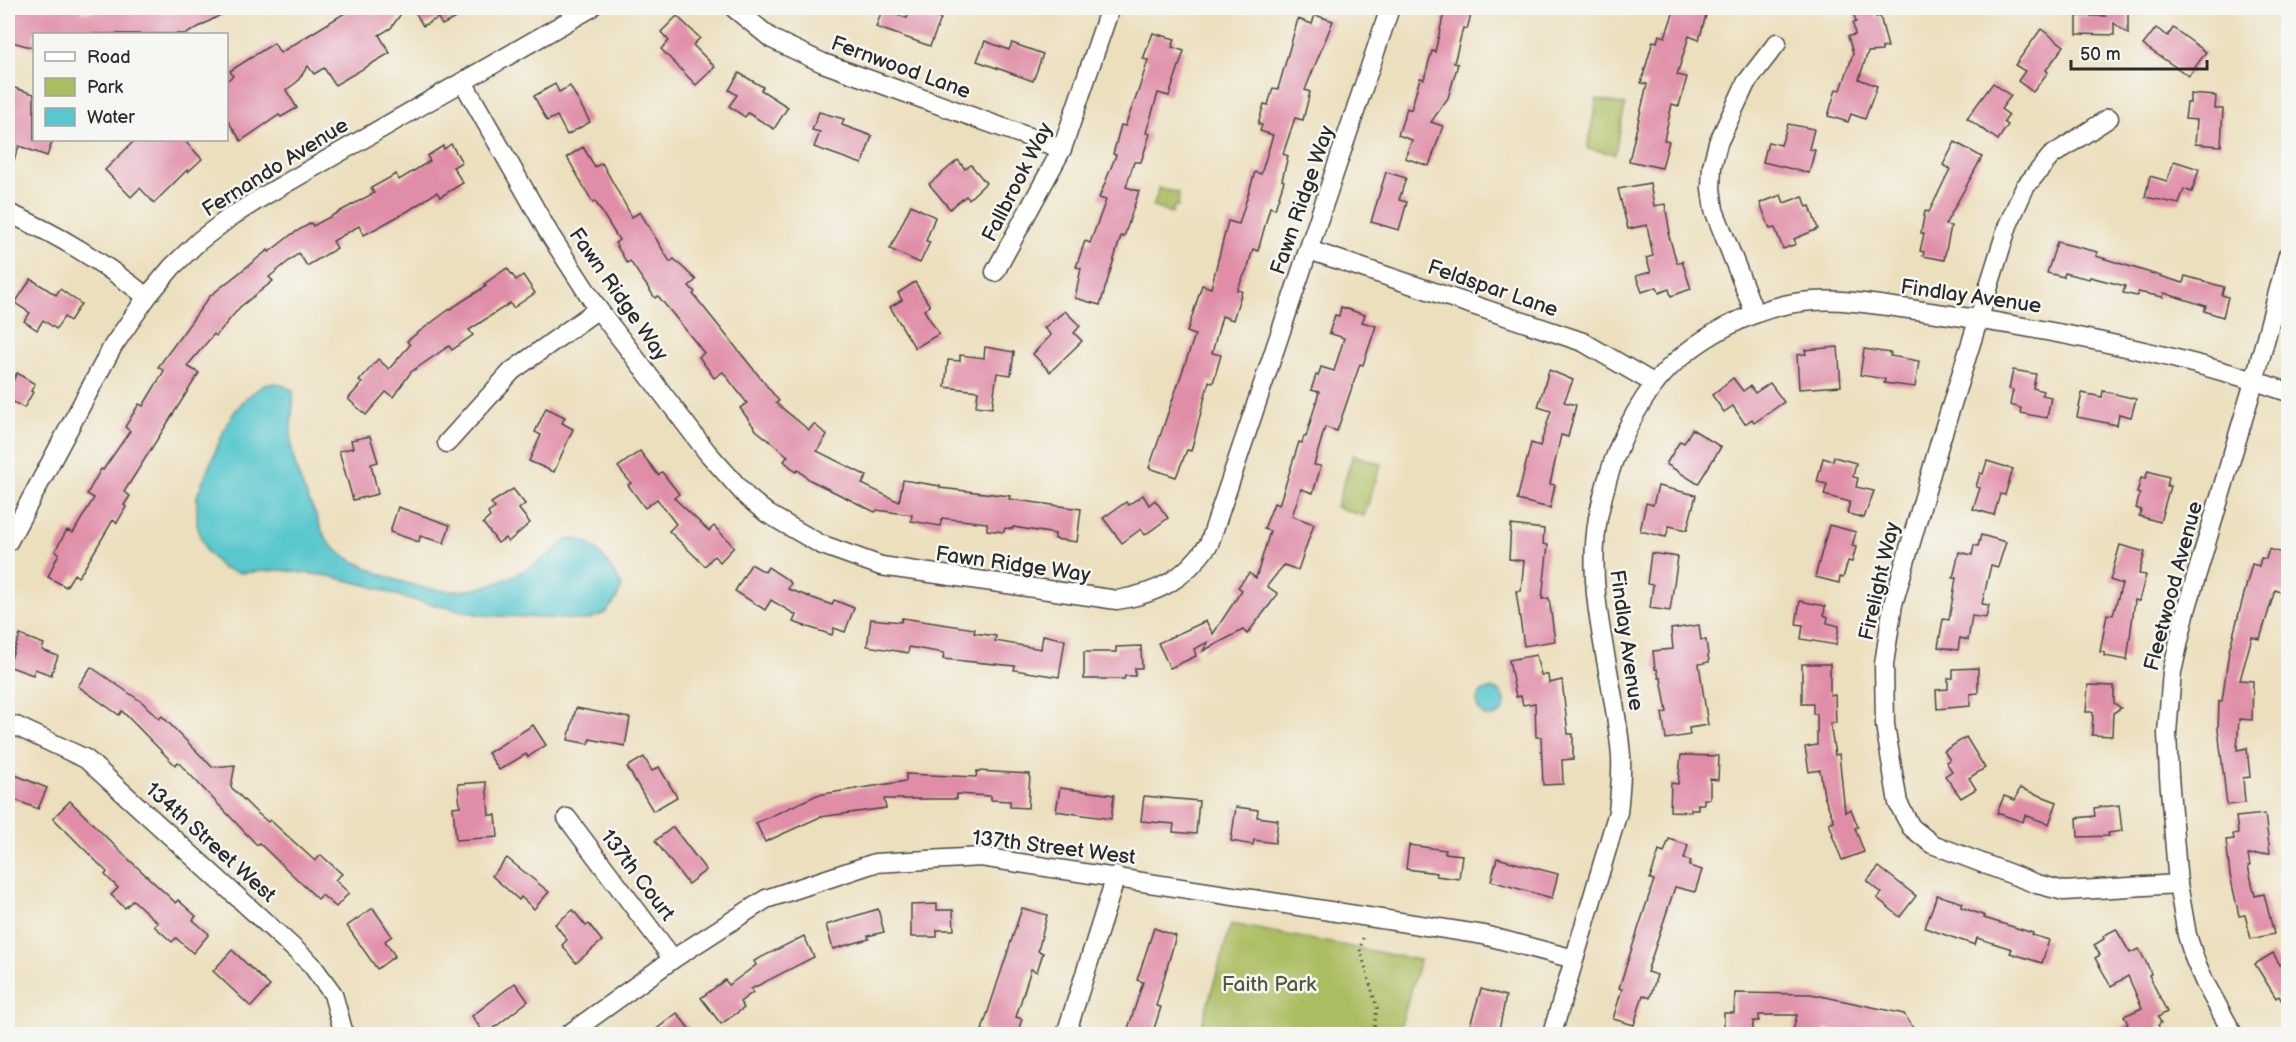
<svg xmlns="http://www.w3.org/2000/svg" width="2296" height="1042" font-family="'Balsamiq Sans',sans-serif">
  <style>
    .green { fill: #aabd60; stroke: #6a7446; stroke-width: 1.5 }
    .water { fill: #59c7ce; stroke: #42797c; stroke-width: 1.5 }
    .building { fill: #e08ea8 }
    .lines { fill: none; stroke-linecap: round; stroke-linejoin: round }
    .minor-casing { stroke: #484641; stroke-width: 21 }
    .path { stroke: #484641; stroke-width: 3; stroke-dasharray: 1.5 4.5; stroke-linecap: butt }
    .minor { stroke: #fff; stroke-width: 18 }
    .labels { text-anchor: middle; stroke-width: 5; stroke-linejoin: round; paint-order: stroke }
    .street-label { font-size: 21px; fill: #2b2b2b; stroke: #f6f6f2 }
    .park-label { font-size: 21px; fill: #51573b; stroke: #f6f6f2 }
  </style>
  <rect width="100%" height="100%" fill="#f6f6f2"/>
  <filter id="ink" filterUnits="userSpaceOnUse"><feTurbulence type="fractalNoise" baseFrequency=".0167" numOctaves="2"/><feDisplacementMap in="SourceGraphic" scale="12" xChannelSelector="R" yChannelSelector="G"/><feConvolveMatrix kernelMatrix="1 2 1 2 8 2 1 2 1" color-interpolation-filters="sRGB"/></filter>
  <filter id="wash" filterUnits="userSpaceOnUse"><feTurbulence type="fractalNoise" baseFrequency=".008" numOctaves="4" result="noise"/><feDisplacementMap in="SourceGraphic" scale="24" xChannelSelector="R" yChannelSelector="G"/><feGaussianBlur stdDeviation="1.35" result="paint"/><feColorMatrix in="noise" values="0 0 0 0 0 0 0 0 0 0 0 0 0 0 0 0 0 1.4 0 .05"/><feComposite in="paint" operator="in"/></filter>
  <g filter="url(#wash)">
    <rect width="100%" height="100%" fill="#ecdfbd"/>
    <g class="green">
      <path d="M1597,99L1625,105L1615,154L1587,149Z"/>
      <path d="M1159,188L1179,193L1178,207L1174,206L1172,213L1153,207Z"/>
      <path d="M1353,455L1381,464L1364,516L1336,507Z"/>
      <path d="M1231,924L1420,960L1398,1034H1199Z"/>
    </g>
    <g class="water">
      <path d="M277,383L293,390C294,403 292,414 291,426C289,458 301,485 315,513C319,523 323,537 331,545C341,556 357,563 370,569C396,582 428,591 457,591C494,590 541,565 567,540C592,533 611,568 622,586L616,600L605,613L587,620L481,615L409,599L366,585L329,576L280,570L240,573L223,569L206,551L197,525V496L227,423L236,410L246,398L264,385Z"/>
      <circle cx="1491" cy="703" r="14"/>
    </g>
    <g id="blocks">
      <g class="building">
        <path d="M8,8H84L82,13L108,8H233L186,34H34V48L8,41Z"/>
        <path d="M353,8H405L391,28L379,35L390,53L335,85L324,68L314,74L308,66L297,82L286,90L297,108L281,117L279,115L241,141L226,118V81L233,76L230,71L274,43L280,53Z"/>
        <path d="M413,8H475L442,25L438,18L423,26Z"/>
        <path d="M1445,8H1473L1467,29L1463,28L1454,63L1458,64L1448,98L1431,122L1443,126L1429,166L1405,158L1412,140L1398,135L1407,108L1411,110L1420,78L1424,79L1432,51L1435,52Z"/>
        <path d="M1675,8H1708L1699,40L1689,36L1677,75L1687,77L1679,106L1672,104L1664,140L1669,141L1662,168L1629,161L1647,84L1641,83L1653,41L1657,42L1659,35L1665,37Z"/>
        <path d="M1852,8H1873L1876,17L1880,16L1888,47L1882,48V51L1868,52L1859,79L1877,86L1865,119L1851,114L1848,122L1828,116L1836,89L1841,90L1853,54L1848,36L1855,35L1853,23L1856,22Z"/>
        <path d="M911,9L941,19L930,46L876,27L882,10L907,18Z"/>
        <path d="M2096,9H2128V34L2114,23V35L2077,34V16H2105Z"/>
        <path d="M1315,15L1333,21L1305,90L1310,92L1303,120L1295,118L1283,154L1288,156L1282,180L1284,181L1275,209L1270,207L1258,251L1253,249L1248,267L1237,290L1242,291L1233,320L1222,316L1212,353L1221,355L1213,383L1209,381L1191,451L1187,450L1176,477L1149,468L1195,335L1187,332L1202,285L1211,288L1228,221L1239,224L1255,172L1261,174L1273,135L1260,131L1262,125L1258,124L1264,104L1268,105L1273,88L1278,89L1298,19L1312,24Z"/>
        <path d="M677,16L700,38L693,45L715,67L696,85L661,49L669,41L661,32Z"/>
        <path d="M2156,28L2168,36L2173,28L2206,52L2189,76L2143,45Z"/>
        <path d="M2041,29L2064,46L2046,70L2048,72L2033,92L2018,81L2025,71L2015,65Z"/>
        <path d="M1153,33L1175,39L1172,47L1184,51L1169,96L1158,93L1146,133L1150,134L1141,162H1134L1126,187L1139,191L1124,237L1121,236L1100,305L1075,298L1081,268L1076,267L1085,241L1090,243L1106,200L1099,198L1116,155L1113,154L1121,125L1125,126L1138,92L1148,60L1143,59Z"/>
        <path d="M985,41L1009,50L1012,43L1043,54L1033,81L977,61Z"/>
        <path d="M739,73L763,87L761,90L788,107L774,129L748,113L745,117L729,106L737,95L729,90Z"/>
        <path d="M1993,83L2011,96L2001,109L2009,115L2004,122L2008,125L1998,140L1967,118Z"/>
        <path d="M555,84L559,92L570,86L590,122L567,135L557,116L547,121L534,96Z"/>
        <path d="M8,86L34,94V140H53L47,156L19,146L10,171H8Z"/>
        <path d="M2190,94L2216,96L2215,109H2223L2221,146L2195,144L2197,120L2185,119L2187,103H2190Z"/>
        <path d="M819,112L844,119L842,125L872,136L862,164L814,147L820,132L812,130Z"/>
        <path d="M1788,124L1814,129L1809,149L1815,150L1809,173L1763,162L1768,142L1781,145Z"/>
        <path d="M135,140H184L202,159L188,172L187,170L154,203L140,188L131,197L105,170Z"/>
        <path d="M1955,142L1982,157L1945,225L1951,226L1944,260L1923,256L1924,252L1920,251L1924,234L1921,233L1925,211L1929,212L1950,169L1943,165Z"/>
        <path d="M451,144L462,162L453,167L463,183L440,197L437,192L408,211L364,235L359,226L333,241L337,248L307,266L299,253L269,277L273,281L240,307L216,336L214,334L187,366L199,373L124,492L130,496L124,505L126,507L117,523L113,520L84,569L78,577L74,574L66,587L48,577L59,553L55,551L67,530L73,533L94,498L87,494L101,469L103,470L130,431L125,427L139,404L143,406L164,371L158,367L210,296L268,250L269,252L292,234L311,223L313,226L374,193L371,188L396,174L399,180L430,161L427,156L443,146L444,149Z"/>
        <path d="M583,147L595,167L602,163L632,217L640,212L670,262L674,259L696,280L689,286L695,292L693,294L779,401L776,403L809,430L814,424L827,435L817,451L867,476L862,484L899,502L903,480L940,486V488L1010,496L1009,499L1081,509L1077,542L1055,539V534L1013,527V529L1005,528L1004,532L987,530V523L942,518L940,526L911,521L912,515L877,510L875,512L810,480L798,470L796,472L784,461L788,456L756,430L740,408L747,403L723,372L714,378L699,357L704,353L681,324L658,296L655,298L630,261L627,263L615,243L619,240L595,201L593,203L567,157Z"/>
        <path d="M958,160L965,169L971,165L986,183L969,199L966,196L950,209L929,184Z"/>
        <path d="M2174,161L2199,169L2192,192L2184,189L2179,204L2145,197L2150,176L2167,181Z"/>
        <path d="M1386,172L1406,178L1399,200L1407,202L1399,230L1371,222Z"/>
        <path d="M1650,183L1654,206L1665,204L1670,233H1668L1677,263L1682,261L1691,289L1671,296L1669,289L1659,293L1657,287L1642,292L1636,276L1651,272L1646,258L1653,256L1647,225L1628,229L1618,189Z"/>
        <path d="M1781,195L1784,203L1803,196L1807,207L1810,206L1818,229L1794,239L1796,244L1783,249L1775,228L1770,229L1760,203Z"/>
        <path d="M911,205L935,217L926,241L930,242L920,263L890,249Z"/>
        <path d="M2057,242L2098,252L2096,256L2183,283L2185,276L2224,287L2222,295L2228,297L2223,317L2204,311L2206,306L2164,293L2163,297L2138,292L2137,296L2123,293L2125,286L2090,277L2089,279L2064,273V277L2047,273Z"/>
        <path d="M507,268L516,280L523,275L535,293L513,308L510,303L469,330L473,335L452,350L449,346L411,372L393,397L386,392L366,415L348,399L362,383L359,381L378,359L389,369L410,345L407,341L447,311L486,286L484,284Z"/>
        <path d="M31,279L56,295L60,289L81,304L70,321L64,317L56,329L43,320L37,330L24,321L30,313L15,303Z"/>
        <path d="M915,282L930,306L924,310L939,334L915,348L890,307L902,300L898,293Z"/>
        <path d="M1341,307L1365,315L1362,322L1376,326L1363,365L1360,364L1337,431L1325,427L1314,465L1321,466L1313,493L1301,489L1292,516L1314,524L1298,570L1284,565L1267,586L1278,594L1247,634L1243,630L1203,651L1208,642L1194,649L1196,656L1170,668L1158,643L1206,621L1213,634L1242,590L1238,587L1249,573L1256,578L1270,531L1264,529L1274,503L1279,505L1299,442L1302,443L1304,436L1306,437L1319,392L1311,390L1316,375L1318,376L1321,367L1334,371L1344,338L1329,333L1335,315L1339,316Z"/>
        <path d="M1065,311L1080,326L1074,333L1082,341L1050,372L1033,354L1051,335L1044,328Z"/>
        <path d="M985,347L1014,352L1011,375L997,373L992,408L976,406L978,391L945,387L948,360L960,361V355L984,358Z"/>
        <path d="M1838,347L1841,386L1799,389L1797,355L1806,354L1805,350Z"/>
        <path d="M1864,349L1891,353L1890,356L1919,361L1915,387L1884,383L1885,379L1860,375Z"/>
        <path d="M1549,370L1573,380L1564,402L1576,405L1568,437L1561,435L1550,484L1555,485L1550,508L1517,500L1531,443L1540,446L1551,411L1538,407Z"/>
        <path d="M2013,370L2036,374L2033,388L2043,391L2042,395L2051,397L2047,418L2020,413L2021,408L2010,405L2013,390L2009,389Z"/>
        <path d="M17,373L35,384L31,391L33,392L24,408L8,399V390Z"/>
        <path d="M1733,378L1743,391L1750,386L1755,393L1770,383L1784,402L1754,423L1752,419L1745,424L1733,406L1724,412L1712,395Z"/>
        <path d="M2103,391L2136,399L2131,417L2119,414L2117,425L2077,417L2082,393L2102,397Z"/>
        <path d="M546,408L565,417L562,423L573,429L554,472L529,461L541,435L535,432Z"/>
        <path d="M1692,429L1721,447L1698,484L1666,464L1680,441L1684,443Z"/>
        <path d="M370,436L378,462L371,464L378,494L353,500L339,451L353,448L351,440Z"/>
        <path d="M640,451L658,475L662,472L679,494L674,498L709,531L714,526L734,547L720,562L714,556L705,566L669,531L676,524L657,499L645,508L628,485L631,483L618,467Z"/>
        <path d="M1834,457L1856,463L1853,477L1858,478L1856,487L1874,491L1864,518L1847,513L1850,502L1824,495L1827,484L1817,482L1823,458L1833,461Z"/>
        <path d="M1987,461L2013,469L2005,495L2000,494L1994,515L1973,509L1980,488L1976,487L1980,473L1983,474Z"/>
        <path d="M2148,471L2169,477L2167,486H2170L2160,522L2139,516L2141,510L2136,508L2140,494L2137,493L2141,478L2145,479Z"/>
        <path d="M1658,486L1696,495L1687,530L1669,526L1666,537L1640,531L1646,503L1653,505Z"/>
        <path d="M513,489L525,504L519,509L530,523L508,542L505,538L498,543L483,523L490,517L488,513L495,508L491,503Z"/>
        <path d="M1143,495L1149,505L1155,500L1168,518L1145,535L1141,529L1122,543L1103,518L1126,502L1128,505Z"/>
        <path d="M398,507L450,525L444,543L420,536L419,542L390,532Z"/>
        <path d="M1511,525L1544,529L1543,544L1548,545L1542,599L1549,598L1555,641L1524,646L1516,591H1521L1524,561L1509,559Z"/>
        <path d="M1829,525L1856,532L1852,546L1856,547L1852,562L1848,561L1843,578L1840,577L1839,583L1815,577Z"/>
        <path d="M1981,535L2006,542L1998,567L1991,565L1982,604L1989,605L1986,618L1972,616L1968,640L1960,638L1958,650L1938,647L1943,619L1949,620L1956,578H1953L1959,552L1972,555L1974,545L1978,546Z"/>
        <path d="M2120,545L2145,552L2139,574L2146,575L2139,601L2135,600L2127,660L2104,656L2105,653L2100,652L2107,614L2113,615L2122,584L2110,580Z"/>
        <path d="M2269,549L2289,555V586L2286,594L2275,590L2260,639L2252,637L2240,680L2253,681L2252,720L2239,719L2237,750L2247,748L2250,777L2243,778L2245,803L2227,805L2218,729L2219,701H2222L2229,651L2252,564L2259,566L2261,558L2266,559Z"/>
        <path d="M1651,553L1678,557L1670,611L1650,608L1653,585L1647,584Z"/>
        <path d="M751,564L765,572L768,567L785,578L791,583L788,589L832,605L834,600L854,608L845,632L834,628L832,635L793,622L796,615L771,600L765,610L735,591Z"/>
        <path d="M1800,601L1825,606L1824,615L1828,617L1827,623L1839,626L1836,645L1801,639L1803,625L1796,624Z"/>
        <path d="M902,618L975,629L974,633L996,636L995,641L1041,649L1043,635L1065,640L1059,677L1014,670L1015,666L943,659L944,653L909,647L908,653L867,646L871,619L901,622Z"/>
        <path d="M1699,625L1701,640H1706L1709,662L1699,664L1708,725L1689,728L1690,735L1666,739L1662,713L1667,712L1661,678H1659L1657,669H1655L1653,651L1673,649L1671,629Z"/>
        <path d="M20,635L44,644L42,650L58,656L51,675L35,669L33,675L8,666Z"/>
        <path d="M1141,646L1142,668H1135V676H1125L1124,679H1084V652H1116V647Z"/>
        <path d="M1536,655L1541,675H1548L1549,683L1562,680L1568,734H1573V759L1562,760L1563,784L1543,785L1541,737H1536L1535,703L1523,705L1521,696L1516,697L1509,660Z"/>
        <path d="M1802,664H1830V695H1835L1836,723H1830L1835,755L1839,754L1845,812L1851,809L1858,827L1855,828L1864,852L1842,860L1832,835L1833,834L1829,823L1834,821L1824,796L1820,770L1809,772L1805,747L1817,745V714H1813V704H1802Z"/>
        <path d="M91,667L142,702L159,719L162,716L212,767L235,765L231,787L255,811L268,822L270,820L315,861L321,855L342,874L335,880L349,893L336,907L322,895L318,899L259,843L257,845L178,762L175,765L122,711L119,715L78,686Z"/>
        <path d="M1978,668V693L1970,694V706L1937,709L1936,690L1948,689V678H1953V669Z"/>
        <path d="M2088,685L2114,686V703L2121,708L2113,713L2112,736L2092,735L2093,712H2086Z"/>
        <path d="M576,708L630,718L625,746L590,739L589,744L568,740Z"/>
        <path d="M533,725L546,745L528,757L526,754L499,770L488,753Z"/>
        <path d="M1966,737L1985,768L1969,778L1976,789L1961,798L1945,776L1952,771L1946,762L1950,760L1944,751Z"/>
        <path d="M1681,755L1719,756L1718,780L1710,779V799H1704V804H1698V809H1691V812L1670,811L1671,783L1678,784Z"/>
        <path d="M644,757L652,771L659,767L677,797L653,811L627,767Z"/>
        <path d="M977,771L1030,774L1028,808L1010,807V801L991,800V796L957,794V799H884L886,808L820,817L765,842L756,823L817,795L906,781V774L976,777Z"/>
        <path d="M8,772L47,788L38,809L8,797Z"/>
        <path d="M486,782L489,815H496L498,837L456,840L453,807L460,806L458,784Z"/>
        <path d="M1060,788L1114,795L1111,819L1056,811Z"/>
        <path d="M2020,788L2057,802L2049,824L2025,815L2023,822L1997,813L2004,796L2015,800Z"/>
        <path d="M1144,796L1199,801L1196,834L1173,832L1174,824L1141,821Z"/>
        <path d="M70,801L124,855L176,903L178,900L196,916L193,920L209,934L193,953L176,938L172,942L154,926L158,923L133,900L125,908L111,895L118,888L105,875L107,872L53,818Z"/>
        <path d="M2119,805L2122,831L2108,833L2109,836L2078,837L2077,818L2095,816L2094,808Z"/>
        <path d="M1236,807L1258,810L1257,817L1278,820L1275,843L1254,840L1253,845L1231,841Z"/>
        <path d="M2265,814L2270,853L2248,855L2250,866H2248L2255,896L2264,894L2274,934L2251,939L2245,915L2239,916L2230,875L2226,840L2234,839L2233,834L2238,833L2236,817Z"/>
        <path d="M673,827L706,870L688,884L655,841Z"/>
        <path d="M1669,839L1688,845L1684,859L1691,861L1689,866L1702,870L1695,892L1675,887L1647,972L1657,975L1650,998L1643,995L1634,1025L1613,1019L1622,989L1619,988L1654,880L1650,879L1659,851L1664,853Z"/>
        <path d="M1409,845L1446,850L1445,853L1462,855L1459,879L1436,876L1437,873L1406,869Z"/>
        <path d="M507,858L549,892L534,909L521,897L519,900L492,876Z"/>
        <path d="M1497,858L1558,874L1552,898L1491,881Z"/>
        <path d="M1879,867L1916,896L1900,917L1877,898L1882,893L1867,881Z"/>
        <path d="M1937,895L1963,903L1961,907L1985,916L1984,918L2033,933L2032,935L2049,940L2042,963L2010,953L2012,949L1977,938L1975,945L1925,928Z"/>
        <path d="M937,904V910H953L954,930H937V937H911V905Z"/>
        <path d="M373,908L392,936L385,941L395,956L377,969L347,926Z"/>
        <path d="M1022,908L1047,915L1038,951L1043,953L1037,972L1031,969L1016,1017L1022,1019L1017,1035H996L982,1030Z"/>
        <path d="M878,909L884,932L868,936L869,939L833,949L826,925Z"/>
        <path d="M573,910L586,926L589,924L602,941L576,963L562,945L567,940L555,924Z"/>
        <path d="M1154,928L1176,936L1156,1006L1161,1007L1152,1035H1126L1143,982L1137,980Z"/>
        <path d="M2116,929L2130,953L2139,949L2148,966L2151,974L2149,975L2167,1012L2158,1017L2161,1023L2158,1025L2163,1035H2106L2128,1024L2124,1016L2142,1008L2128,976L2111,986L2095,958L2100,955L2094,945L2104,939L2103,936Z"/>
        <path d="M804,936L814,957L751,989L753,992L740,1002L744,1008L721,1024L701,998L725,980L729,985L756,965L754,961Z"/>
        <path d="M232,950L270,986L251,1007L213,971Z"/>
        <path d="M2273,953L2280,965L2289,960V1013L2279,996L2276,998L2255,964Z"/>
        <path d="M515,983L528,1001L485,1035L472,1016Z"/>
        <path d="M1481,989L1506,996L1498,1035H1467Z"/>
        <path d="M1735,993L1811,994L1868,1006L1904,1014L1918,1035H1855L1825,1029L1824,1035H1792L1797,1015H1759V1021H1753V1035H1724V1013H1734Z"/>
        <path d="M677,1013L694,1035H649Z"/>
      </g>
    </g>
  </g>
  <g filter="url(#ink)">
    <use href="#blocks" fill-opacity="0" stroke="#484641" stroke-width="1.5"/>
    <g class="lines">
      <defs>
        <g id="minor">
          <path d="M734,8L772,39L823,63L1062,149"/>
          <path d="M463,82L550,235L598,309L707,452L747,497L768,514L820,544L881,566L1117,600C1160,593 1184,579 1209,544L1390,8"/>
          <path d="M2109,118L2051,156L2025,187L2008,225L1940,442L1893,604L1884,664L1885,725L1898,803L1911,827L1932,844L2037,884L2064,891L2178,884"/>
          <path d="M8,213C60,235 102,262 147,297"/>
          <path d="M1309,250L1583,342L1655,384"/>
          <path d="M995,272L1062,149L1110,8"/>
          <path d="M1755,314L1714,210L1711,188L1712,166L1718,143L1746,83L1777,43"/>
          <path d="M447,443L512,371L598,309"/>
          <path d="M8,542L113,346L147,297L172,267L199,241L229,218L262,197L591,8"/>
          <path d="M8,724L16,726L86,759L311,964L333,994L344,1034"/>
          <path d="M567,818L673,959"/>
          <path d="M569,1034L673,959L766,899L875,863L981,857L1484,935L1574,959"/>
          <path d="M1066,1034L1116,876"/>
          <path d="M1552,1034L1618,812C1620,793 1622,775 1621,756C1615,677 1584,599 1598,518C1607,472 1625,423 1654,385C1689,340 1756,304 1813,301C1843,299 1872,304 1902,308C1937,313 1972,318 2007,324C2102,340 2197,360 2288,392"/>
          <path d="M2233,1034L2205,983L2195,960L2187,935L2178,884L2169,777L2167,733L2172,672L2185,614L2254,382L2288,255"/>
        </g>
      </defs>
      <use href="#minor" class="minor-casing"/>
      <path class="path" d="M1363,938L1360,949L1377,1008L1373,1034"/>
      <use href="#minor" class="minor"/>
    </g>
  </g>
  <g class="labels">
    <g class="street-label">
      <text transform="translate(901 67) rotate(20)" y="7">Fernwood Lane</text>
      <text transform="translate(275 167) rotate(-32)" y="7">Fernando Avenue</text>
      <text transform="translate(1017 182) rotate(-63)" y="7">Fallbrook Way</text>
      <text transform="translate(1302 200) rotate(-71)" y="7">Fawn Ridge Way</text>
      <text transform="translate(1493 288) rotate(19)" y="7">Feldspar Lane</text>
      <text transform="translate(619 294) rotate(55)" y="7">Fawn Ridge Way</text>
      <text transform="translate(1971 296) rotate(8)" y="7">Findlay Avenue</text>
      <text transform="translate(1013 564) rotate(8)" y="7">Fawn Ridge Way</text>
      <text transform="translate(1879 581) rotate(-77)" y="7">Firelight Way</text>
      <text transform="translate(2173 586) rotate(-75)" y="7">Fleetwood Avenue</text>
      <text transform="translate(1627 640) rotate(82)" y="7">Findlay Avenue</text>
      <text transform="translate(211 842) rotate(42)" y="7">134th Street West</text>
      <text transform="translate(1054 847) rotate(7)" y="7">137th Street West</text>
      <text transform="translate(638 875) rotate(53)" y="7">137th Court</text>
    </g>
    <g class="park-label">
      <text x="1269" y="991">Faith Park</text>
    </g>
  </g>
  <rect width="2296" height="1042" fill="none" stroke="#f6f6f2" stroke-width="30"/>
  <rect x="33" y="33" width="195" height="108" fill="#f6f6f2" stroke="#a5a5a2" stroke-width="1.5"/>
  <rect x="45" y="52" width="30" height="9" fill="#ffffff" stroke="#a5a5a2" stroke-width="1.5"/>
  <text x="87" y="63" font-size="18" fill="#2b2b2b">Road</text>
  <rect x="45" y="78" width="30" height="18" fill="#aabd60" stroke="#a5a5a2" stroke-width="1.5"/>
  <text x="87" y="93" font-size="18" fill="#2b2b2b">Park</text>
  <rect x="45" y="108" width="30" height="18" fill="#59c7ce" stroke="#a5a5a2" stroke-width="1.5"/>
  <text x="87" y="123" font-size="18" fill="#2b2b2b">Water</text>
  <path d="M2071 60v9h136v-9" fill="none" stroke="#2b2b2b" stroke-width="3"/>
  <text x="2080" y="60" font-size="18" fill="#2b2b2b" stroke="#f6f6f2" stroke-width="4.5" paint-order="stroke">50 m</text>
</svg>
